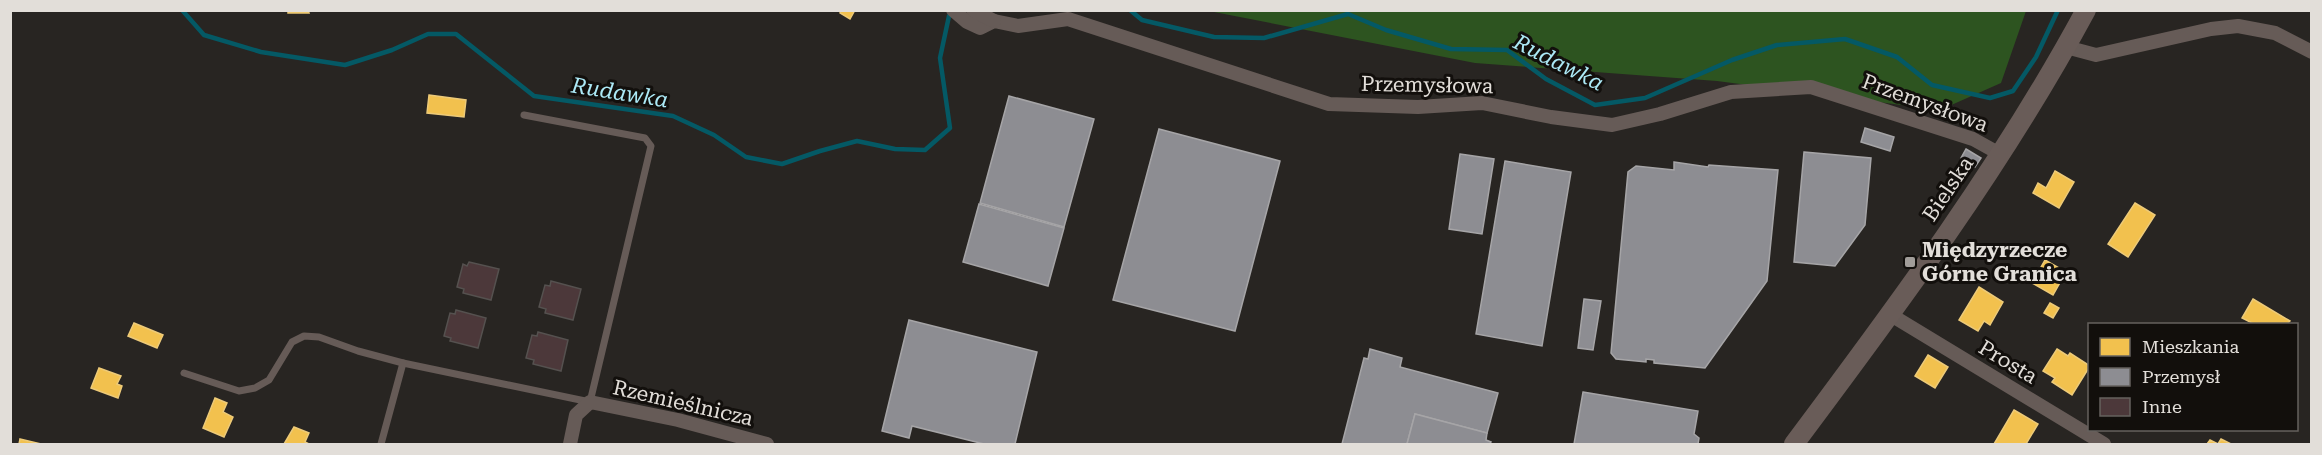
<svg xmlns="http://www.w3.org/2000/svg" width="2322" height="455" font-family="'Roboto Serif',serif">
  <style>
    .green { fill: #2d5420 }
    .homes { fill: #f2c14e; stroke: #edca78; stroke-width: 1.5 }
    .industry { fill: #8d8d92; stroke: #a6a5a7; stroke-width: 1.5 }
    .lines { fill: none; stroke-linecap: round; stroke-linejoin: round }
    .stream { stroke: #045965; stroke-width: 4.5 }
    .building { fill: #4c383a; stroke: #55514f; stroke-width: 1.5 }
    .lane { stroke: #665b57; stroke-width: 7 }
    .street { stroke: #665b57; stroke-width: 14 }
    .secondary { stroke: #695c58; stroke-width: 20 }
    .poi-dot { fill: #a19d99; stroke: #120f0c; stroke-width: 2 }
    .labels { text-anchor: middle; stroke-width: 6; stroke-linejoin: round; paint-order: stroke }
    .street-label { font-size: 21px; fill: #e2ded9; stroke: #120f0c }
    .poi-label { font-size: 21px; font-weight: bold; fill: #e2ded9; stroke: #120f0c; text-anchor: start }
    .water-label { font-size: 22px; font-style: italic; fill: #ace9f6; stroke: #120f0c }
  </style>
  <rect width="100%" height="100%" fill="#282522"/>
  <path class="green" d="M1209,11H2026L2001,83L1940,110L1717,81L1475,63Z"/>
  <g class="homes">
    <path d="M288,10H308L309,13H288Z"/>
    <path d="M841,10L845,11L855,10L850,19L840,13Z"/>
    <path d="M429,95L466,100L464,117L427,113Z"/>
    <path d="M2055,171L2074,182L2059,208L2033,193L2038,183L2046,188Z"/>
    <path d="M2135,203L2155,215L2128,257L2108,244Z"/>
    <path d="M2045,260L2066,272L2053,295L2032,283Z"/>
    <path d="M1979,287L2003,302L1990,325L1984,321L1978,331L1959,320Z"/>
    <path d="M2253,299L2290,321L2287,324H2254L2242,318Z"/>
    <path d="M2050,303L2059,308L2053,318L2044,313Z"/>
    <path d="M134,323L163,335L157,348L128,336Z"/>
    <path d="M2057,349L2068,356L2070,353L2090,366L2072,395L2052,382L2055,378L2043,371Z"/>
    <path d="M1928,355L1948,367L1935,388L1915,376Z"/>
    <path d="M99,368L121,376L117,384L122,386L118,398L91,388Z"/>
    <path d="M215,398L227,403L223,412L233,417L224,437L203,428Z"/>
    <path d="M2014,410L2038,424L2026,444H1994Z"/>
    <path d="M294,427L309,433L305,442L309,444H284Z"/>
    <path d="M20,439L41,444H19Z"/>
    <path d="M2221,439L2231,444H2207L2210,440L2218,444Z"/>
  </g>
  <g class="industry">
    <path d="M1009,96L1094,119L1064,227L980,203Z"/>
    <path d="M1865,128L1894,137L1890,151L1861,142Z"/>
    <path d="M1159,129L1280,161L1235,331L1113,300Z"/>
    <path d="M1966,149L1981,158L1975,167L1961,158Z"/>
    <path d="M1804,152L1871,158L1865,225L1835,266L1794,262Z"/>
    <path d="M1460,154L1494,159L1482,234L1449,229Z"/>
    <path d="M1505,161L1571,172L1542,346L1476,334Z"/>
    <path d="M1674,162L1708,167L1709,165L1778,170L1767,281L1705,368L1654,363V360L1646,359V362L1616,359L1611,353L1628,172L1636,166L1674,170Z"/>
    <path d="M979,204L1064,228L1048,286L963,262Z"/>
    <path d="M1584,299L1601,301L1593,350L1578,348Z"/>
    <path d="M909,320L1037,352L1015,444H984L912,426L909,438L882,431Z"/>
    <path d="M1370,349L1402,358L1400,367L1498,393L1487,433L1415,414L1407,444H1342L1364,358L1368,359Z"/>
    <path d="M1583,392L1698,411L1694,434L1699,438L1698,444H1574Z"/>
    <path d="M1415,414L1487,433L1486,440L1491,442L1490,444H1407Z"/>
  </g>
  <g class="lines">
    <g class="stream">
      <path d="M182,10L204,35L261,52L345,65L392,50L428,34H456L534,96L673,116L714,135L746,157L782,164L820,151L857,141L895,149L925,150L950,128L940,58L949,16L954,12"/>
      <path d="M1130,10L1142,20L1214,37L1264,38L1348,14L1386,30L1451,49L1507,50L1546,79L1595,105L1645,98L1732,60L1777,45L1845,39L1897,57L1932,85L1990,98L2013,91L2036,57L2058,10"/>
    </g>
  </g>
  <g class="building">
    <path d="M469,262L499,269L491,300L463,293L464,289L457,287L463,264L467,266Z"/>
    <path d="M551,281L581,289L573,320L545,313L546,309L539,307L545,285L550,286Z"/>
    <path d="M456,310L486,318L478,348L450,341L451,338L444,336L450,313L455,314Z"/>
    <path d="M538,332L568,340L561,371L533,364L534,360L526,358L532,335L537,336Z"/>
  </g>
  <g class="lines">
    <g class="lane">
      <path d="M184,373L239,391L255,388L269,380L292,342L304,336L319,337L358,351L403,363L590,402L651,146L645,138L524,115"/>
      <path d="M381,444L403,363"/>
    </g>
    <g class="street">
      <path d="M953,10L967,22L980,28L994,21L1018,26L1068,19L1329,104L1418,107L1482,103L1551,117L1612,125L1660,114L1731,92L1811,87L1973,139L2000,154"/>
      <path d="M973,10L994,21"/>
      <path d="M2066,47L2096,55L2211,29L2238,26L2275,33L2312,52"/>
      <path d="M1891,315L2104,444"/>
      <path d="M570,444L576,415L590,402L678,420L767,444"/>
    </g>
    <path class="secondary" d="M1794,444C1898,305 2003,164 2086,10"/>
  </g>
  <rect class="poi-dot" x="1904" y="256" width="12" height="12" rx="3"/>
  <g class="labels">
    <g class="street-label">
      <text transform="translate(1427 85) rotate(1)" y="7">Przemysłowa</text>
      <text transform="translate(1925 103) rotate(20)" y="7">Przemysłowa</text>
      <text transform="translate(1948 189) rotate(-56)" y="7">Bielska</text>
      <text transform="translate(2008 362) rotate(31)" y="7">Prosta</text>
      <text transform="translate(683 403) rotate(13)" y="7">Rzemieślnicza</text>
    </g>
    <g class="poi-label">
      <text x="1922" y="257">Międzyrzecze<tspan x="1922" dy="24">Górne Granica</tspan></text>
    </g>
    <g class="water-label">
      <text transform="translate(1559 62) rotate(27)" y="8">Rudawka</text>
      <text transform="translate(620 92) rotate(9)" y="8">Rudawka</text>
    </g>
  </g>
  <rect width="2322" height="455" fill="none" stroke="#e2ded9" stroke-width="24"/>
  <rect x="2088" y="323" width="210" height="108" fill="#120f0c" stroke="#65625e" stroke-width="1.5"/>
  <rect x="2100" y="338" width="30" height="18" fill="#f2c14e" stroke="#65625e" stroke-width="1.5"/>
  <text x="2142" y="353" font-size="18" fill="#e2ded9">Mieszkania</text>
  <rect x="2100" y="368" width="30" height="18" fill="#8d8d92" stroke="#65625e" stroke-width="1.5"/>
  <text x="2142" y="383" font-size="18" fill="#e2ded9">Przemysł</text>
  <rect x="2100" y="398" width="30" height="18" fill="#4c383a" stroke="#65625e" stroke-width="1.5"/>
  <text x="2142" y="413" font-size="18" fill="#e2ded9">Inne</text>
</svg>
